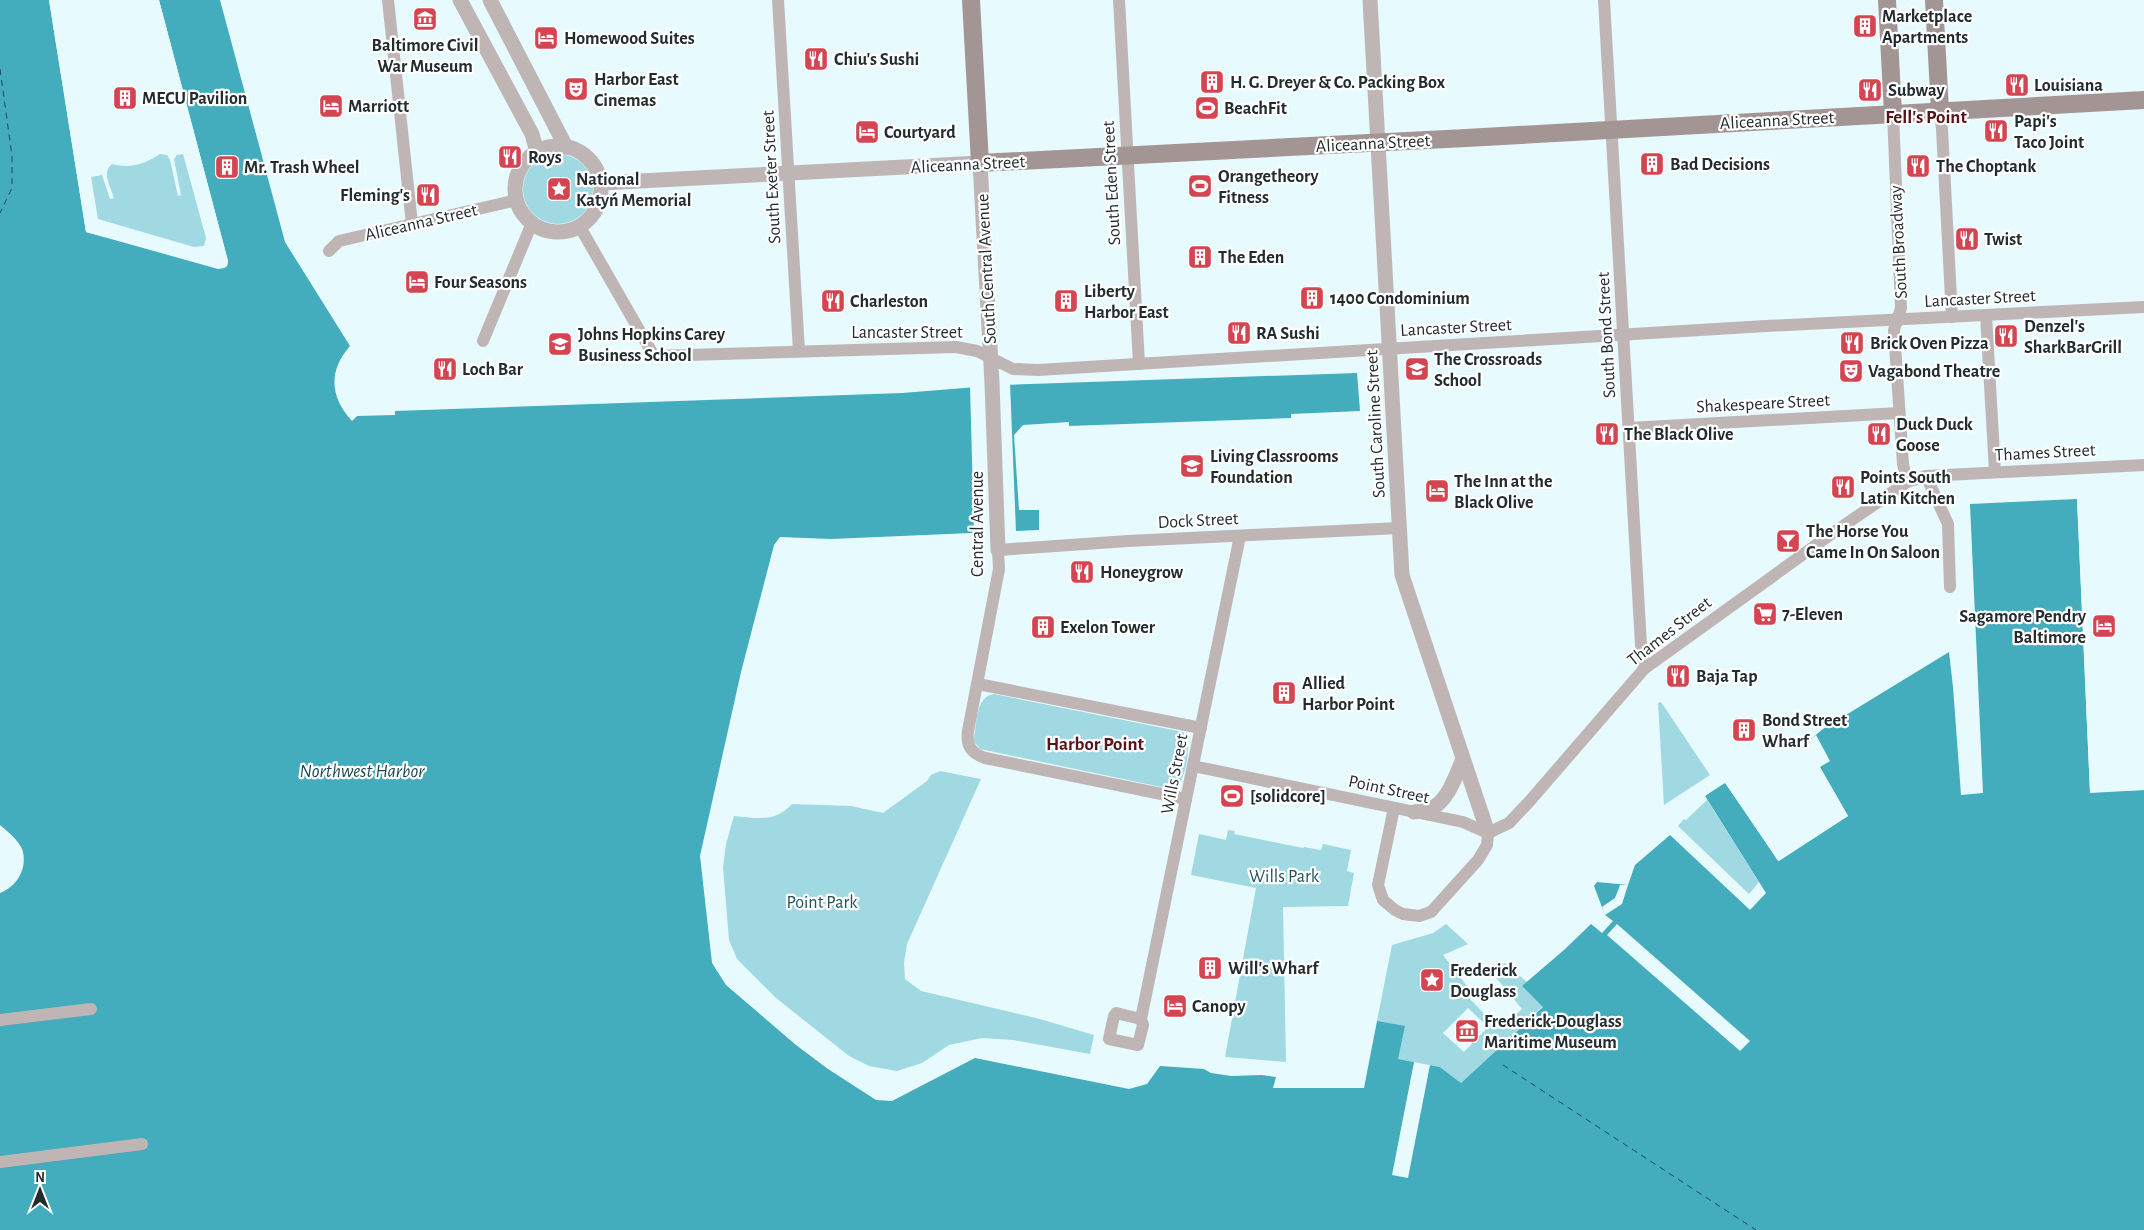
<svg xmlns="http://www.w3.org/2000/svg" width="2144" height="1230" font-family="'Alegreya Sans',sans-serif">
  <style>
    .green { fill: #a1d9e3; fill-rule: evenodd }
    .water { fill: #43acbd }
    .pier { fill: #e7fafe }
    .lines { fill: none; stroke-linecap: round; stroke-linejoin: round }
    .ferry { stroke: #1c4a52; stroke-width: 1; stroke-dasharray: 6 5; stroke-linecap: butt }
    .minor { stroke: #bfb5b5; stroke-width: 12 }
    .tertiary { stroke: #bfb5b5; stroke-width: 15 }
    .secondary { stroke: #a49595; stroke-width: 18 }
    .labels { text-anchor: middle; stroke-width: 4.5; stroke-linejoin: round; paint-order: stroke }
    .poi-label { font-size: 18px; font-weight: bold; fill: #232c2e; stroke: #fff; text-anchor: start }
    .street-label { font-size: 18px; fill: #232c2e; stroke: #fff }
    .park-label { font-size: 18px; fill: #245159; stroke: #fff }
    .neighbourhood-label { font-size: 19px; font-weight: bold; fill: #59141b; stroke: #fff }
    .water-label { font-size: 19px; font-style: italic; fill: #1c4a52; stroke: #fff }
  </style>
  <rect width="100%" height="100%" fill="#e7fafe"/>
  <g class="green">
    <path d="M160,154L167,155L170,160L178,196L181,195L174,159L177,155L183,154L206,238L204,246L194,247L98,219L91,177L102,175L110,199L114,198C111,187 101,173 112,164C130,169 145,164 160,154Z"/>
    <circle cx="558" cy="189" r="35"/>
    <path d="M994,694L1183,732C1193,742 1186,777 1177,787L1166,788L980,749L974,742V737C977,722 976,696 994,694Z"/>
    <path d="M1661,702L1710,775L1664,805L1658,703Z"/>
    <path d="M940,771L981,779L907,944L904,963L905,979L921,991L1040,1019L1094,1035L1090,1054L1013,1040L982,1038L949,1045L922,1063L897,1071L869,1066L849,1056L776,998L737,959L729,940L723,867L726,844L734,816C757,818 775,823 792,804L851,806L883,813L927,781L931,775Z"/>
    <path d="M1707,800L1759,882L1749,894L1678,826L1684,819L1686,820Z"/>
    <path d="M1228,830L1235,831L1234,834L1303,848L1304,847L1321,850L1323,844L1351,850L1347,871L1354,873L1348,906L1283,907L1286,1062L1225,1057L1256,888L1191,875L1199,834L1226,840Z"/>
    <path d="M1446,924L1468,944L1443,955L1474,995L1470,999L1499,1029L1522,1009L1492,973L1505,963L1527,982L1522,986L1543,1006L1461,1083L1440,1067L1398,1059L1377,1021L1392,945L1433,933ZM1468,1008L1488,1027L1464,1052L1443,1033Z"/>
  </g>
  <path class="water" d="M0,0H49L86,232L224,268L227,266L228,261L159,0H220L285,242L350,346C328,371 330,397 352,421L357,416L395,415V411L902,393L1002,385L1357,373L1360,411L1291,414V418L1069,426V422L1023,425L1014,435L1019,510H1039V530L831,539L780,537L774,545L741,672L700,856L712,963L726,985L796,1045L828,1069L876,1100L892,1101L975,1058L1129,1089L1147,1084L1160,1066L1204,1069L1211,1073L1231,1076L1262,1075L1276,1077L1273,1088H1364L1377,1021L1405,1026L1398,1059L1440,1067L1461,1083L1543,1007L1522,986L1564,950L1591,924L1602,933L1613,921L1605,915L1594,886L1597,882L1628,885L1635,865L1670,835L1750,910L1766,893L1705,796L1725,783L1779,861L1848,816L1806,743L1823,729L1949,652L1953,687L1961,795L1983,793L1970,504L2077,499L2090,792L2144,790V1230H0V893C16,887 27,870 23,852C21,842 7,831 0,825Z"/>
  <g class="pier">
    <path d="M49,0H51L88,230L218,266L225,264L156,0H159L228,261L227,266L224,268L218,269L86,232Z"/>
    <path d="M979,383H1010L1016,532L1013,533L974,535L970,385Z"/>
    <path d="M2077,499H2079L2092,790L2144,788V790L2090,793Z"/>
    <path d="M1816,735L1830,761L1820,767L1848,816L1778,861L1724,781H1727L1779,858L1845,816L1804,744L1805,741L1806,743Z"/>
    <path d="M2127,749L2144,750V786L2126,785L2125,752Z"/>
    <path d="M1620,885H1628L1622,904L1605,915L1602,907L1615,898Z"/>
    <path d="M1617,924L1750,1041L1740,1051L1607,935Z"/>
    <path d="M1414,1062L1430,1065L1408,1178L1392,1175Z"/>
  </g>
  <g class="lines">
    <g class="ferry">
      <path d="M0,69L12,156V188L0,213"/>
      <path d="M1503,1065L1756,1230"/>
    </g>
    <g class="minor">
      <path d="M388,0L412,224"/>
      <path d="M778,0L799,351"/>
      <path d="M1119,0L1139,364"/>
      <path d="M1604,0L1641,645L1644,669"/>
      <path d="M1940,111L1942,129L1952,317"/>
      <path d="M1893,114L1901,308L1894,330L1903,464L1907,482"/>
      <path d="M580,227L654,356L956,347L977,351L1013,369L1038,370L1766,326L2144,307"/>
      <path d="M329,251L339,241L517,200"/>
      <path d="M1986,315L1995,472"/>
      <path d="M483,341L532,223"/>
      <path d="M1629,428L1899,413"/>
      <path d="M1926,476L1948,524L1950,587"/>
      <path d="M978,684L1201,728"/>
      <path d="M1193,766L1463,822L1488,833"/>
      <path d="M1186,799L985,758C971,753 966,746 968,731L999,569L998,550L1128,541L1399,528"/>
      <path d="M1394,808L1378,885L1383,900L1395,910L1403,914L1419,916L1431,912L1478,860L1487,845L1488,833"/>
      <path d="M1488,833L1509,823L1528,803L1644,669L1830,535L1907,482L1926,476L2144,465"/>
      <path d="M1141,1019L1116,1013L1114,1016L1109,1039L1138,1045L1143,1025L1141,1019L1240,536"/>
      <path d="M0,1020L91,1009"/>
      <path d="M0,1162L142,1144"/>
    </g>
    <g class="tertiary">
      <path d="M460,0L532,134L537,152"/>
      <path d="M490,0L566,147"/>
      <path d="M1370,0L1402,575L1488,833"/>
      <circle cx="558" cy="189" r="43"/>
      <path d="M601,183L980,163L992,383L998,550"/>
      <path d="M1414,812C1419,811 1425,811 1430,809C1448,802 1456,775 1463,759"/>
    </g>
    <g class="secondary">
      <path d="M971,0L980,163L1466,138L2144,100"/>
      <path d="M1887,0L1893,114"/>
      <path d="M1934,0L1940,111"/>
    </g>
  </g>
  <defs>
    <symbol id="museum-square" viewBox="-11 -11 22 22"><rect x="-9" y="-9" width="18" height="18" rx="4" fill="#d54451" stroke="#fff"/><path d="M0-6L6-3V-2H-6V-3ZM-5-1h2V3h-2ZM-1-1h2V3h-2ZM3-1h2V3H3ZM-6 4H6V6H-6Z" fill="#fff"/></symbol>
    <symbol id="building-square" viewBox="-11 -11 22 22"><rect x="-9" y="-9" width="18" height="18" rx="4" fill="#d54451" stroke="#fff"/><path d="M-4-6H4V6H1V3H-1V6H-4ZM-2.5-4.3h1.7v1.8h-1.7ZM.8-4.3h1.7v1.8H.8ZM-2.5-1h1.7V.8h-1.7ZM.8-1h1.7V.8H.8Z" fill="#fff"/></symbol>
    <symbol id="hotel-square" viewBox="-11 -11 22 22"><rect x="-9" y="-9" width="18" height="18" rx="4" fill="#d54451" stroke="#fff"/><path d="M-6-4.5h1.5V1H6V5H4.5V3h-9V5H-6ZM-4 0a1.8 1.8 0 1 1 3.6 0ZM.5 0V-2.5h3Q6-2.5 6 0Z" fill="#fff"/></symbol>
    <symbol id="restaurant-square" viewBox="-11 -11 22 22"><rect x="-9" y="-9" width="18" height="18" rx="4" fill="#d54451" stroke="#fff"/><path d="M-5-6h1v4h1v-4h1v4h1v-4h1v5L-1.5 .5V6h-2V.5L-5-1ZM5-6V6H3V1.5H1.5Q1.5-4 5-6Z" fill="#fff"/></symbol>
    <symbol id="theatre-square" viewBox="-11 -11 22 22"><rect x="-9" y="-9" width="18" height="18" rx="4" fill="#d54451" stroke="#fff"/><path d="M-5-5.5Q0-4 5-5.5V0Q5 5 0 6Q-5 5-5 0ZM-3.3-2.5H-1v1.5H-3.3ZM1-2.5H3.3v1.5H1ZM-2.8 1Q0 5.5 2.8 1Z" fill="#fff"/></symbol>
    <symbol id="stadium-square" viewBox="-11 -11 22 22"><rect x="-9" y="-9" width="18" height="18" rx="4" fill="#d54451" stroke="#fff"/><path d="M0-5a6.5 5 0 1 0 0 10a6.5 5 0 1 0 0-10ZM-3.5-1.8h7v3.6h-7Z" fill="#fff"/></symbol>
    <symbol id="sight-square" viewBox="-11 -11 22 22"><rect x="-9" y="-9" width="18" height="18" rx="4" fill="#d54451" stroke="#fff"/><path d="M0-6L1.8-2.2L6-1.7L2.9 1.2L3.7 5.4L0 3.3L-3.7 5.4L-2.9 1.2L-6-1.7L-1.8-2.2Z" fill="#fff"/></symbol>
    <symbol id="university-square" viewBox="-11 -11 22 22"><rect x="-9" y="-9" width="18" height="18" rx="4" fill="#d54451" stroke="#fff"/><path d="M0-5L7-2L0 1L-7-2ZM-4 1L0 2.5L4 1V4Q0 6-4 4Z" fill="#fff"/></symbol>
    <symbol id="school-square" viewBox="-11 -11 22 22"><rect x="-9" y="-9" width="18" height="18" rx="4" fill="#d54451" stroke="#fff"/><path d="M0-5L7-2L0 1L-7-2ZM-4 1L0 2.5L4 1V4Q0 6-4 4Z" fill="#fff"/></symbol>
    <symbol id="bar-square" viewBox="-11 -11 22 22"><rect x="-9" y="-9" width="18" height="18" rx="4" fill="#d54451" stroke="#fff"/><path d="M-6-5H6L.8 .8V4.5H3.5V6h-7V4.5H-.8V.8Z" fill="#fff"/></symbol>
    <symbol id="supermarket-square" viewBox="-11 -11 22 22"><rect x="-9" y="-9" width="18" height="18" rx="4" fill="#d54451" stroke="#fff"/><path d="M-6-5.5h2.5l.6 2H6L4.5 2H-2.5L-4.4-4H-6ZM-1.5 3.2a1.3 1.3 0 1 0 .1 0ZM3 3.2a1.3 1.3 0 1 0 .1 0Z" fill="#fff"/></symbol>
  </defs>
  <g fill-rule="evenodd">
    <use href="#museum-square" x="411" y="5" width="28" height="28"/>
    <use href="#building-square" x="1851" y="12" width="28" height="28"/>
    <use href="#hotel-square" x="532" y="24" width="28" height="28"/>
    <use href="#restaurant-square" x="802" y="45" width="28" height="28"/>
    <use href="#building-square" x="1198" y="68" width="28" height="28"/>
    <use href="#restaurant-square" x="2003" y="71" width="28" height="28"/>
    <use href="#theatre-square" x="562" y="75" width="28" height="28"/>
    <use href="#restaurant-square" x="1856" y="76" width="28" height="28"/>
    <use href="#building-square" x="111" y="84" width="28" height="28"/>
    <use href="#hotel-square" x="317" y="92" width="28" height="28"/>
    <use href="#stadium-square" x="1193" y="94" width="28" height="28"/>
    <use href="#restaurant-square" x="1982" y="117" width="28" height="28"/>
    <use href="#hotel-square" x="853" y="118" width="28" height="28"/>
    <use href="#restaurant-square" x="496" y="143" width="28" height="28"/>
    <use href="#building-square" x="1638" y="150" width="28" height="28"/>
    <use href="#restaurant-square" x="1904" y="152" width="28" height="28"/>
    <use href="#building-square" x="213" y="153" width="28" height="28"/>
    <use href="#stadium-square" x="1186" y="172" width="28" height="28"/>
    <use href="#sight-square" x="545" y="175" width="28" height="28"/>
    <use href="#restaurant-square" x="414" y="181" width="28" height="28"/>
    <use href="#restaurant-square" x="1953" y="225" width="28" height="28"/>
    <use href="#building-square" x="1186" y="243" width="28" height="28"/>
    <use href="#hotel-square" x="403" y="268" width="28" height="28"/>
    <use href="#building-square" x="1298" y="284" width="28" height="28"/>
    <use href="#restaurant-square" x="819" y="287" width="28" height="28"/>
    <use href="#building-square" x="1052" y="287" width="28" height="28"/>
    <use href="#restaurant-square" x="1225" y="319" width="28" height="28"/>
    <use href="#restaurant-square" x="1992" y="322" width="28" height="28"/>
    <use href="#restaurant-square" x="1838" y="329" width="28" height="28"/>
    <use href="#university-square" x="546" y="330" width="28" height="28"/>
    <use href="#restaurant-square" x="431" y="355" width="28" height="28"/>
    <use href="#school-square" x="1403" y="355" width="28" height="28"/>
    <use href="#theatre-square" x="1837" y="357" width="28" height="28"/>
    <use href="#restaurant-square" x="1593" y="420" width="28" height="28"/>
    <use href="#restaurant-square" x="1865" y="420" width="28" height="28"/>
    <use href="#school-square" x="1178" y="452" width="28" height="28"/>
    <use href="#restaurant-square" x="1829" y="473" width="28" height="28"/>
    <use href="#hotel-square" x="1423" y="477" width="28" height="28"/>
    <use href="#bar-square" x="1774" y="527" width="28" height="28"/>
    <use href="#restaurant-square" x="1068" y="558" width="28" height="28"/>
    <use href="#supermarket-square" x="1751" y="600" width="28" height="28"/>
    <use href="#hotel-square" x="2090" y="612" width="28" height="28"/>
    <use href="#building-square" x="1029" y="613" width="28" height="28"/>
    <use href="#restaurant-square" x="1664" y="662" width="28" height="28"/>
    <use href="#building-square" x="1270" y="679" width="28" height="28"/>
    <use href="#building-square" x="1730" y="716" width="28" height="28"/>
    <use href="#stadium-square" x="1218" y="782" width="28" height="28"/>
    <use href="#building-square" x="1196" y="954" width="28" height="28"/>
    <use href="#sight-square" x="1418" y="966" width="28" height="28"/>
    <use href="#hotel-square" x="1161" y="992" width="28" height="28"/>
    <use href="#museum-square" x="1453" y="1017" width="28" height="28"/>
  </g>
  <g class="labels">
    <g class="poi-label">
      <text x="1882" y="22">Marketplace<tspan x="1882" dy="21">Apartments</tspan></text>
      <text x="564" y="44">Homewood Suites</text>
      <text x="425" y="51" text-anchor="middle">Baltimore Civil<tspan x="425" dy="21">War Museum</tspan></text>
      <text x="834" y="65">Chiu's Sushi</text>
      <text x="594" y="85">Harbor East<tspan x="594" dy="21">Cinemas</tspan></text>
      <text x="1230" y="88">H. G. Dreyer &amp; Co. Packing Box</text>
      <text x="2034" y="91">Louisiana</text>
      <text x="1888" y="96">Subway</text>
      <text x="142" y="104">MECU Pavilion</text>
      <text x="348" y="112">Marriott</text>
      <text x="1224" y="114">BeachFit</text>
      <text x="2014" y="127">Papi's<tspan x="2014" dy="21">Taco Joint</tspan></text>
      <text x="884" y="138">Courtyard</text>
      <text x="528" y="163">Roys</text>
      <text x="1670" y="170">Bad Decisions</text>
      <text x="1936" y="172">The Choptank</text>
      <text x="244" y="173">Mr. Trash Wheel</text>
      <text x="1218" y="182">Orangetheory<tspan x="1218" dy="21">Fitness</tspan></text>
      <text x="576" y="185">National<tspan x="576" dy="21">Katyń Memorial</tspan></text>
      <text x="410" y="201" text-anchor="end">Fleming's</text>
      <text x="1984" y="245">Twist</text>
      <text x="1218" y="263">The Eden</text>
      <text x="434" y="288">Four Seasons</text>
      <text x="1084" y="297">Liberty<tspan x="1084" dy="21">Harbor East</tspan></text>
      <text x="1330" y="304">1400 Condominium</text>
      <text x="850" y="307">Charleston</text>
      <text x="2024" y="332">Denzel's<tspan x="2024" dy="21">SharkBarGrill</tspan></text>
      <text x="1256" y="339">RA Sushi</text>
      <text x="578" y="340">Johns Hopkins Carey<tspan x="578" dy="21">Business School</tspan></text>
      <text x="1870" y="349">Brick Oven Pizza</text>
      <text x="1434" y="365">The Crossroads<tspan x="1434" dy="21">School</tspan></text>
      <text x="462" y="375">Loch Bar</text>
      <text x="1868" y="377">Vagabond Theatre</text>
      <text x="1896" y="430">Duck Duck<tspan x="1896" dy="21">Goose</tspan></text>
      <text x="1624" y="440">The Black Olive</text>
      <text x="1210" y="462">Living Classrooms<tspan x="1210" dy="21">Foundation</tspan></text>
      <text x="1860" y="483">Points South<tspan x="1860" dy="21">Latin Kitchen</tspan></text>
      <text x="1454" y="487">The Inn at the<tspan x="1454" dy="21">Black Olive</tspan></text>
      <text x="1806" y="537">The Horse You<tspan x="1806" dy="21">Came In On Saloon</tspan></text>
      <text x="1100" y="578">Honeygrow</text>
      <text x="1782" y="620">7-Eleven</text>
      <text x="2086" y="622" text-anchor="end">Sagamore Pendry<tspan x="2086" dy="21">Baltimore</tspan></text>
      <text x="1060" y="633">Exelon Tower</text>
      <text x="1696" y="682">Baja Tap</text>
      <text x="1302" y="689">Allied<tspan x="1302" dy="21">Harbor Point</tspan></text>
      <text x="1762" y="726">Bond Street<tspan x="1762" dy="21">Wharf</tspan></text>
      <text x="1250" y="802">[solidcore]</text>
      <text x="1228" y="974">Will's Wharf</text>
      <text x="1450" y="976">Frederick<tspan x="1450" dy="21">Douglass</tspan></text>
      <text x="1192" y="1012">Canopy</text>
      <text x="1484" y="1027">Frederick-Douglass<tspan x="1484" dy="21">Maritime Museum</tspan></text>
    </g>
    <g class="street-label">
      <text transform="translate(1777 120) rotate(-3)" y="6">Aliceanna Street</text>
      <text transform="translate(1373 143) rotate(-3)" y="6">Aliceanna Street</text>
      <text transform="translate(968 164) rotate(-3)" y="6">Aliceanna Street</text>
      <text transform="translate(771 177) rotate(-93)" y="6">South Exeter Street</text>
      <text transform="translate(1111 183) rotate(-93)" y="6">South Eden Street</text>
      <text transform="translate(421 222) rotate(-13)" y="6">Aliceanna Street</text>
      <text transform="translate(1898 242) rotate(-93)" y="6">South Broadway</text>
      <text transform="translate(986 269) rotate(-93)" y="6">South Central Avenue</text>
      <text transform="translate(1980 298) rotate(-3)" y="6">Lancaster Street</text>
      <text transform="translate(1456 327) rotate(-3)" y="6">Lancaster Street</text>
      <text x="907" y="338">Lancaster Street</text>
      <text transform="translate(1606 335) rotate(-93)" y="6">South Bond Street</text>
      <text transform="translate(1763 403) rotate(-3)" y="6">Shakespeare Street</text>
      <text transform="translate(1375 424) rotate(-93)" y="6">South Caroline Street</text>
      <text transform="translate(2045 452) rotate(-3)" y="6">Thames Street</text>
      <text transform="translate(1198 520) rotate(-3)" y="6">Dock Street</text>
      <text transform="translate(977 524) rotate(-90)" y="6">Central Avenue</text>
      <text transform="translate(1669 631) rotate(-38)" y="6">Thames Street</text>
      <text transform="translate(1174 774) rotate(-79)" y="6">Wills Street</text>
      <text transform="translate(1389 789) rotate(12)" y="6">Point Street</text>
    </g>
    <g class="park-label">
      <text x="1284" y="882">Wills Park</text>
      <text x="822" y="908">Point Park</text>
    </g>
    <g class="neighbourhood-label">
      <text x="1926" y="123">Fell's Point</text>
      <text x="1095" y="750">Harbor Point</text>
    </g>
    <g class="water-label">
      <text x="362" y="777">Northwest Harbor</text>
    </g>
  </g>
  <g transform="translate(40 1190)" stroke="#ffffff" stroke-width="4" paint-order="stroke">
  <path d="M0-4L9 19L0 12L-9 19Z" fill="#232c2e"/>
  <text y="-8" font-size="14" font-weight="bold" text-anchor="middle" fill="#232c2e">N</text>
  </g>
</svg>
